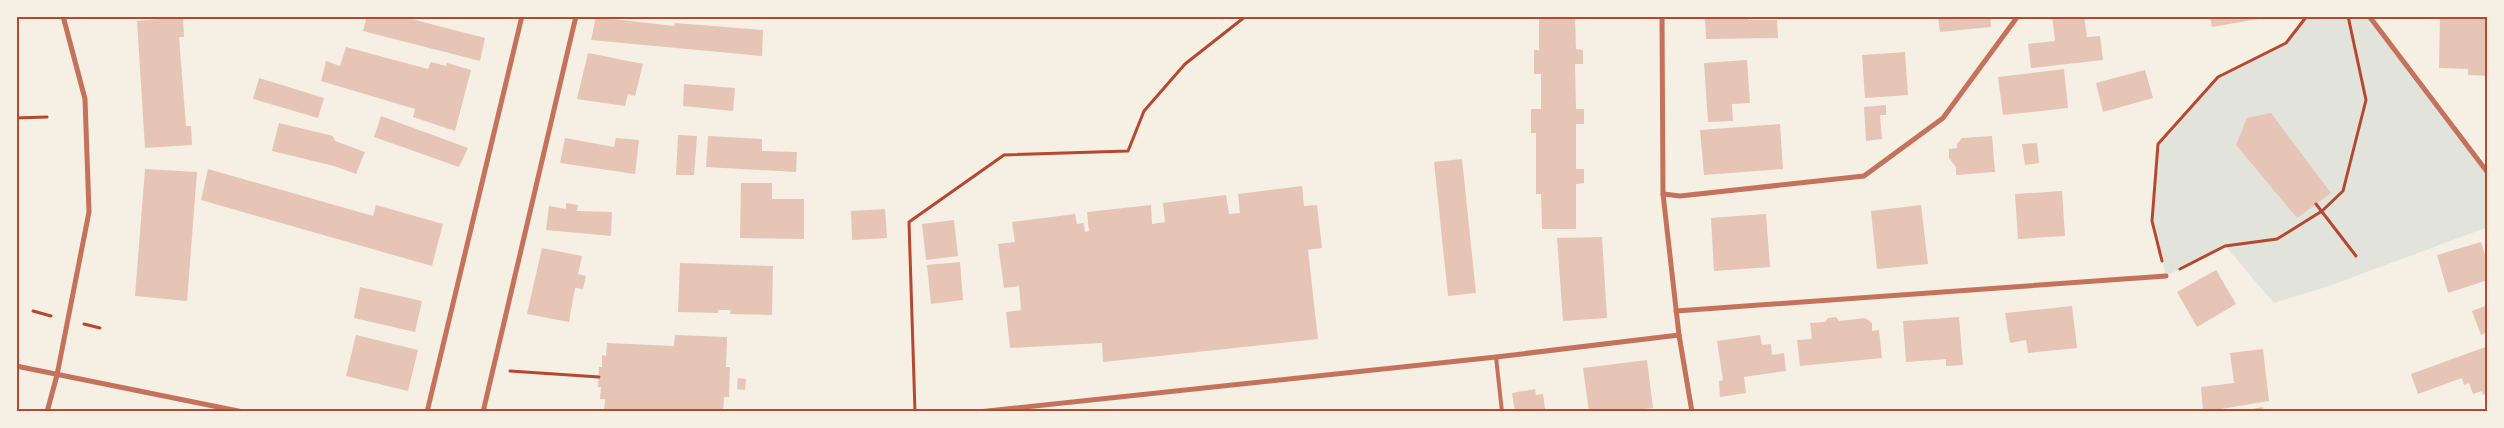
<svg xmlns="http://www.w3.org/2000/svg" width="2504" height="428" font-family="Manrope,sans-serif">
  <style>
    .green { fill: #e2e4dc }
    .building { fill: #e6c5b7 }
    .lines { fill: none; stroke-linecap: round; stroke-linejoin: round }
    .path { stroke: #b5482f; stroke-width: 3 }
    .service { stroke: #c5725c; stroke-width: 4 }
    .minor { stroke: #c5725c; stroke-width: 5 }
    .neatline { fill: none; stroke: #b5482f; stroke-width: 2 }
  </style>
  <rect width="100%" height="100%" fill="#f6efe4"/>
  <path class="green" d="M2307,16H2369L2488,173V227L2329,286L2274,303L2225,246L2166,276L2152,221L2158,144L2218,77L2286,43Z"/>
  <g class="building">
    <path d="M367,16H400L485,38L480,61L363,31Z"/>
    <path d="M1539,16H1575L1576,49L1583,50V64H1575L1576,109H1584V124H1576V169H1584V183L1576,184V229H1542L1541,194H1536V133H1531V109H1541V74H1534V50H1539Z"/>
    <path d="M1705,16H1748V20H1777L1778,38L1706,39Z"/>
    <path d="M1938,16H1990L1991,27L1940,32Z"/>
    <path d="M2052,16H2084L2087,37L2100,36L2103,60L2031,68L2028,44L2055,41Z"/>
    <path d="M2210,16H2270V17L2212,27Z"/>
    <path d="M2440,16H2488V76L2468,75V69L2439,68Z"/>
    <path d="M183,17L184,37H179L186,126H191L192,145L145,148L137,21Z"/>
    <path d="M596,17L674,26L675,23L763,30L762,56L591,40Z"/>
    <path d="M346,47L428,69L431,62L446,66L447,63L471,70L455,131L413,117L415,109L321,81L326,61L340,66Z"/>
    <path d="M1905,52L1908,95L1865,98L1862,55Z"/>
    <path d="M588,53L643,64L635,96L628,94L625,106L577,99Z"/>
    <path d="M1747,60L1750,103L1732,104L1733,121L1708,122L1704,63Z"/>
    <path d="M2064,69L2068,108L2003,115L1998,77Z"/>
    <path d="M2145,70L2153,98L2103,112L2096,83Z"/>
    <path d="M259,78L324,98L318,118L253,99Z"/>
    <path d="M684,84L735,88L733,111L683,106Z"/>
    <path d="M1886,105V115H1880L1882,139L1866,141L1864,107Z"/>
    <path d="M2271,113L2331,193L2297,218L2236,145L2247,118Z"/>
    <path d="M381,116L468,148L459,167L374,137Z"/>
    <path d="M279,123L333,136L335,141L365,152L356,174L334,166L272,151Z"/>
    <path d="M1780,124L1783,169L1704,175L1700,130Z"/>
    <path d="M678,135L697,136L694,175H676Z"/>
    <path d="M708,136L762,139V151L797,152L796,172L706,167Z"/>
    <path d="M1992,136L1995,172L1956,175V167L1949,158V149L1957,148V144L1962,138Z"/>
    <path d="M565,138L614,147L616,138L639,140L635,174L560,163Z"/>
    <path d="M2037,143L2039,163L2025,165L2022,144Z"/>
    <path d="M1462,159L1476,293L1448,296L1434,162Z"/>
    <path d="M145,169L197,172L187,301L135,296Z"/>
    <path d="M208,169L373,216L376,205L443,224L432,266L201,200Z"/>
    <path d="M741,183H772V199H804V239L740,238Z"/>
    <path d="M1302,186L1304,206L1317,205L1322,248L1308,250L1318,339L1103,362L1102,343L1010,348L1006,312L1021,310L1020,297L1019,286L1004,288L998,244L1015,242L1012,222L1075,214L1077,224L1084,223L1085,232L1089,231L1087,212L1151,205L1152,224L1165,222L1163,203L1226,195L1229,214L1240,213L1238,194Z"/>
    <path d="M2062,191L2065,236L2018,239L2015,194Z"/>
    <path d="M566,203L578,205L577,211L612,212L611,236L546,230L549,206L566,209Z"/>
    <path d="M1921,205L1928,264L1877,269L1871,211Z"/>
    <path d="M885,209L887,238L852,240L851,211Z"/>
    <path d="M1766,214L1770,267L1714,271L1711,218Z"/>
    <path d="M954,220L958,256L926,260L922,224Z"/>
    <path d="M1602,237L1607,318L1563,321L1557,238Z"/>
    <path d="M2481,242L2488,264V280L2448,293L2437,255Z"/>
    <path d="M542,248L582,256L578,274L586,276L583,289L575,288L569,322L527,314Z"/>
    <path d="M960,262L963,300L931,304L927,265Z"/>
    <path d="M680,263L773,266L772,315L730,314L731,311L729,310H718V313L678,312Z"/>
    <path d="M2216,270L2236,304L2197,327L2177,292Z"/>
    <path d="M360,287L422,301L415,332L354,318Z"/>
    <path d="M2488,305V332L2481,335L2472,311Z"/>
    <path d="M2072,306L2077,348L2028,353L2026,340L2010,343L2005,313Z"/>
    <path d="M1836,317L1839,321L1865,318L1872,323V331L1879,330L1882,358L1800,366L1797,340L1812,339L1810,323L1825,322L1828,318Z"/>
    <path d="M1959,317L1963,365L1946,366V359L1906,362L1903,321Z"/>
    <path d="M356,335L418,350L408,391L346,376Z"/>
    <path d="M675,335L727,337L726,367H730L729,397H724L723,412H604L605,399H600L601,387H598L599,367H602V355L606,356L607,343L674,346Z"/>
    <path d="M1760,335L1762,345L1771,344L1772,355L1784,353L1786,371L1744,377L1746,393L1720,397L1719,381L1723,380L1717,341Z"/>
    <path d="M2488,346V393L2483,395L2482,391L2473,394L2469,383L2464,385L2462,378L2418,394L2411,374Z"/>
    <path d="M2263,349L2269,401L2203,412L2201,387L2234,383L2230,353Z"/>
    <path d="M1647,360L1653,408L1621,412H1589L1583,368Z"/>
    <path d="M738,378L746,379L745,390L737,389Z"/>
    <path d="M1535,389L1536,395L1543,394L1545,409L1539,412H1515L1512,393Z"/>
    <path d="M2263,407L2264,412H2240V411Z"/>
  </g>
  <g class="lines">
    <g class="path">
      <path d="M16,118L47,117"/>
      <path d="M2316,204L2356,256"/>
      <path d="M2162,261L2152,221L2158,144L2218,77L2286,43L2307,16"/>
      <path d="M2180,269L2225,246L2277,239L2322,211L2343,191L2366,100L2348,16"/>
      <path d="M33,311L51,316"/>
      <path d="M84,324L100,328"/>
      <path d="M510,371L599,377"/>
      <path d="M915,412L909,222L1004,155L1128,151L1144,111L1185,64L1246,16"/>
    </g>
    <path class="service" d="M1496,357L1502,412"/>
    <g class="minor">
      <path d="M1662,16L1663,194L1679,335L1692,412"/>
      <path d="M2369,16L2488,173"/>
      <path d="M1663,194L1680,196L1864,176L1943,118L2018,16"/>
      <path d="M1676,311L2166,276"/>
      <path d="M16,366L243,412"/>
      <path d="M47,412L57,375L89,212L85,99L63,16"/>
      <path d="M427,412L522,16"/>
      <path d="M483,412L576,16"/>
      <path d="M978,412L1496,357L1679,335"/>
    </g>
  </g>
  <rect width="2504" height="428" fill="none" stroke="#f6efe4" stroke-width="35"/>
  <rect x="18" y="18" width="2468" height="392" class="neatline"/>
</svg>
